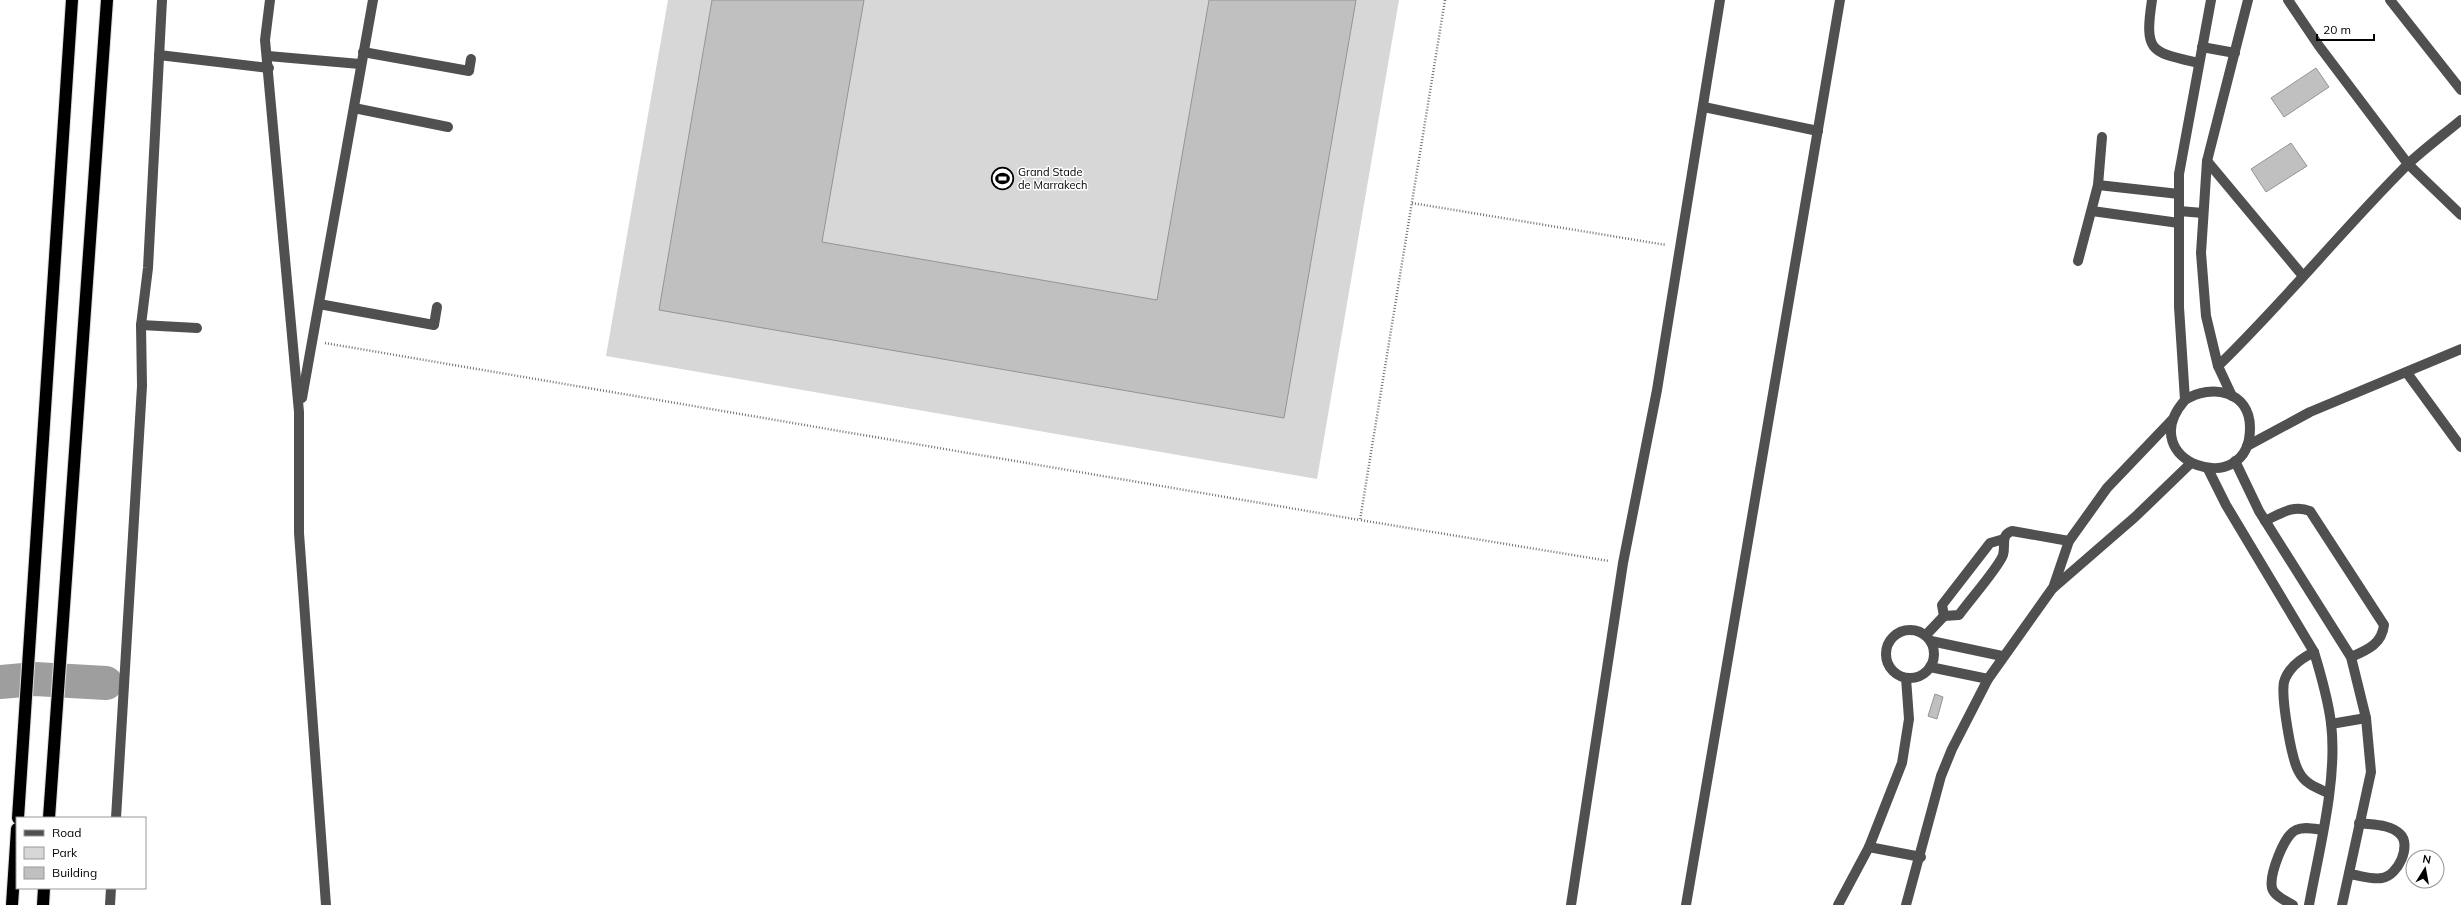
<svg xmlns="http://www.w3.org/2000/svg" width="2461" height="905" font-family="Mulish,sans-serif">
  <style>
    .green { fill: #d7d7d7 }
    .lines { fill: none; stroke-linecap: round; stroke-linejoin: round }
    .river { stroke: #9e9e9e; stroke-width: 34 }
    .building { fill: #c0c0c0; stroke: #949494 }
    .highway-casing { stroke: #dbdbdb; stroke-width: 14 }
    .path { stroke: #727272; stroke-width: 2.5; stroke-dasharray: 1 2; stroke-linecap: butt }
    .minor { stroke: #505050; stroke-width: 10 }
    .highway { stroke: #000; stroke-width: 12 }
    .labels { text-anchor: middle; stroke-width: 3; stroke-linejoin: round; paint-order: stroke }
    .poi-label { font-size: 11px; fill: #000; stroke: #fff; text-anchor: start }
  </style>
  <rect width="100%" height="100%" fill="#fff"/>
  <path class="green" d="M668,0H1399L1317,479L606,356Z"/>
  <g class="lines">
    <path class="river" d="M0,682L35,679L106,683"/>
  </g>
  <g class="building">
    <path d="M712,0H864L822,242L1157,300L1209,0H1356L1284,418L659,310Z"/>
    <path d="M2316,68L2329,87L2284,117L2271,98Z"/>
    <path d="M2291,143L2307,166L2266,192L2251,169Z"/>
    <path d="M1935,694L1943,697L1937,719L1928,716Z"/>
  </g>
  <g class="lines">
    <defs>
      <g id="highway">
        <path d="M18,818L72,0"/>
        <path d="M49,818L107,0"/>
        <path d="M12,905L17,829"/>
        <path d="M43,905L44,888"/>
      </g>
    </defs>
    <use href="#highway" class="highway-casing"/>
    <g class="path">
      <path d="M1445,0L1360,520L1609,561"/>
      <path d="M1412,203L1666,245"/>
      <path d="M325,343L1360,520"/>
    </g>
    <g class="minor">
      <path d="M270,0L265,40L299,412V533L326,905"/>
      <path d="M2152,0C2144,53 2151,52 2199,63"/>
      <path d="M2288,0L2319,46L2408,164L2461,215"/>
      <path d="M2390,0L2461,90"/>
      <path d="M2202,47L2235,53"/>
      <path d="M363,52L469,71L471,59"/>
      <path d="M159,55L269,68"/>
      <path d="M268,56L360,64"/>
      <path d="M1704,107L1818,131"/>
      <path d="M354,108L448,127"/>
      <path d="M2207,161L2303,276"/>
      <path d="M2098,185L2179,194"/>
      <path d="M2092,211L2179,223"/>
      <path d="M2179,211L2203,213"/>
      <path d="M2078,261L2098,185L2102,137"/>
      <path d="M319,304L434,325L437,307"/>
      <path d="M141,325L197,328"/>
      <path d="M2218,366C2284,302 2342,230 2407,165C2424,149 2443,135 2461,120"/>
      <path d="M2407,373L2461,447"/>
      <path d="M2232,396L2218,366L2206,316L2201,253L2207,161L2248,0"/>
      <path d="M302,398L373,0"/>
      <path d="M2185,400C2212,383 2250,391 2250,428C2250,502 2131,462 2185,400L2179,307V174L2211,0"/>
      <path d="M2247,446L2310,412L2461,349"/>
      <path d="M2235,461L2259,511L2351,657L2366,718L2371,772L2342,905"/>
      <path d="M2208,469L2226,505L2314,652C2321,675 2328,699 2331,723C2338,779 2319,850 2309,905"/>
      <path d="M2265,521C2280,514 2293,504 2310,511L2384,625C2382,644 2367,650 2351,657"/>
      <path d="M2053,588L2069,541L2107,488L2172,420"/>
      <path d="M1944,616L1959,615C1968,602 1999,567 2003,555C2006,545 2000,535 2012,531L2069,541"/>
      <path d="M1944,616L1942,605L1990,543L2004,539"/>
      <circle cx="1910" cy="654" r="24"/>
      <path d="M1926,635L1944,616"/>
      <path d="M1931,641L2002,656"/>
      <path d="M2314,652C2302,658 2288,668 2284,682C2281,697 2291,759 2299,772C2305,784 2317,788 2328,793"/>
      <path d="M1930,667L1988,679"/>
      <path d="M2331,724L2366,718"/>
      <path d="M116,818L142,386L141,325L148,268L162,0"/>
      <path d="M1869,847L1921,857"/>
      <path d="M2349,874C2359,875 2372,880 2382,878C2398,876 2412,845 2400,834C2390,824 2373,825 2359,823"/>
      <path d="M110,905L111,888"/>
      <path d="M1571,905L1623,563L1657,390L1720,0"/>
      <path d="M1686,905L1840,0"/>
      <path d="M1838,905L1869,847L1902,763L1909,719L1906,678"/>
      <path d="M1906,905L1941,776L1952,749L1988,679L2052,589L2135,517L2191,463"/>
      <path d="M2293,905C2286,901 2274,896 2272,888C2269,875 2284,835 2296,830C2304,826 2315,829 2323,830"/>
    </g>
    <use href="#highway" class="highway"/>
  </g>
  <defs>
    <symbol id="stadium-ring" viewBox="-11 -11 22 22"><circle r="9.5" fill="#fff" stroke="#000" stroke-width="1.5"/><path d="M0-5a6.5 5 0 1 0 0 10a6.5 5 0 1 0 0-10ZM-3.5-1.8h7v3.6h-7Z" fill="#000"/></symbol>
  </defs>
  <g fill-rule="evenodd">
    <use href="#stadium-ring" x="990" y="166" width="25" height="25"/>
  </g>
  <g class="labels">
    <g class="poi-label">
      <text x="1018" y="176">Grand Stade<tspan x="1018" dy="13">de Marrakech</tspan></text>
    </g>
  </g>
  <rect x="16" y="817" width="130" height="72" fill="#ffffff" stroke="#999999"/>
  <rect x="24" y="830" width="20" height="6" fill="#505050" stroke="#999999"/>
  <text x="52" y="837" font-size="12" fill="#000000">Road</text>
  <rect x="24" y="847" width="20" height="12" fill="#d7d7d7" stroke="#999999"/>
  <text x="52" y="857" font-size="12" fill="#000000">Park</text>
  <rect x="24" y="867" width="20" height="12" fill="#c0c0c0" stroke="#999999"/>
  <text x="52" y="877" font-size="12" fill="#000000">Building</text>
  <g transform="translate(2425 869) rotate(11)"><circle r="19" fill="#ffffff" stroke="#999999"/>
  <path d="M0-3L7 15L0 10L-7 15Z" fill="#000000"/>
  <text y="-6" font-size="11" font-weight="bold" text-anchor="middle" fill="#000000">N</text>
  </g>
  <path d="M2317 34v6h57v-6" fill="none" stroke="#000000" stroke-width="2"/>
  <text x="2323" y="34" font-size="12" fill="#000000" stroke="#ffffff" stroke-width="3" paint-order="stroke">20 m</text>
</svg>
